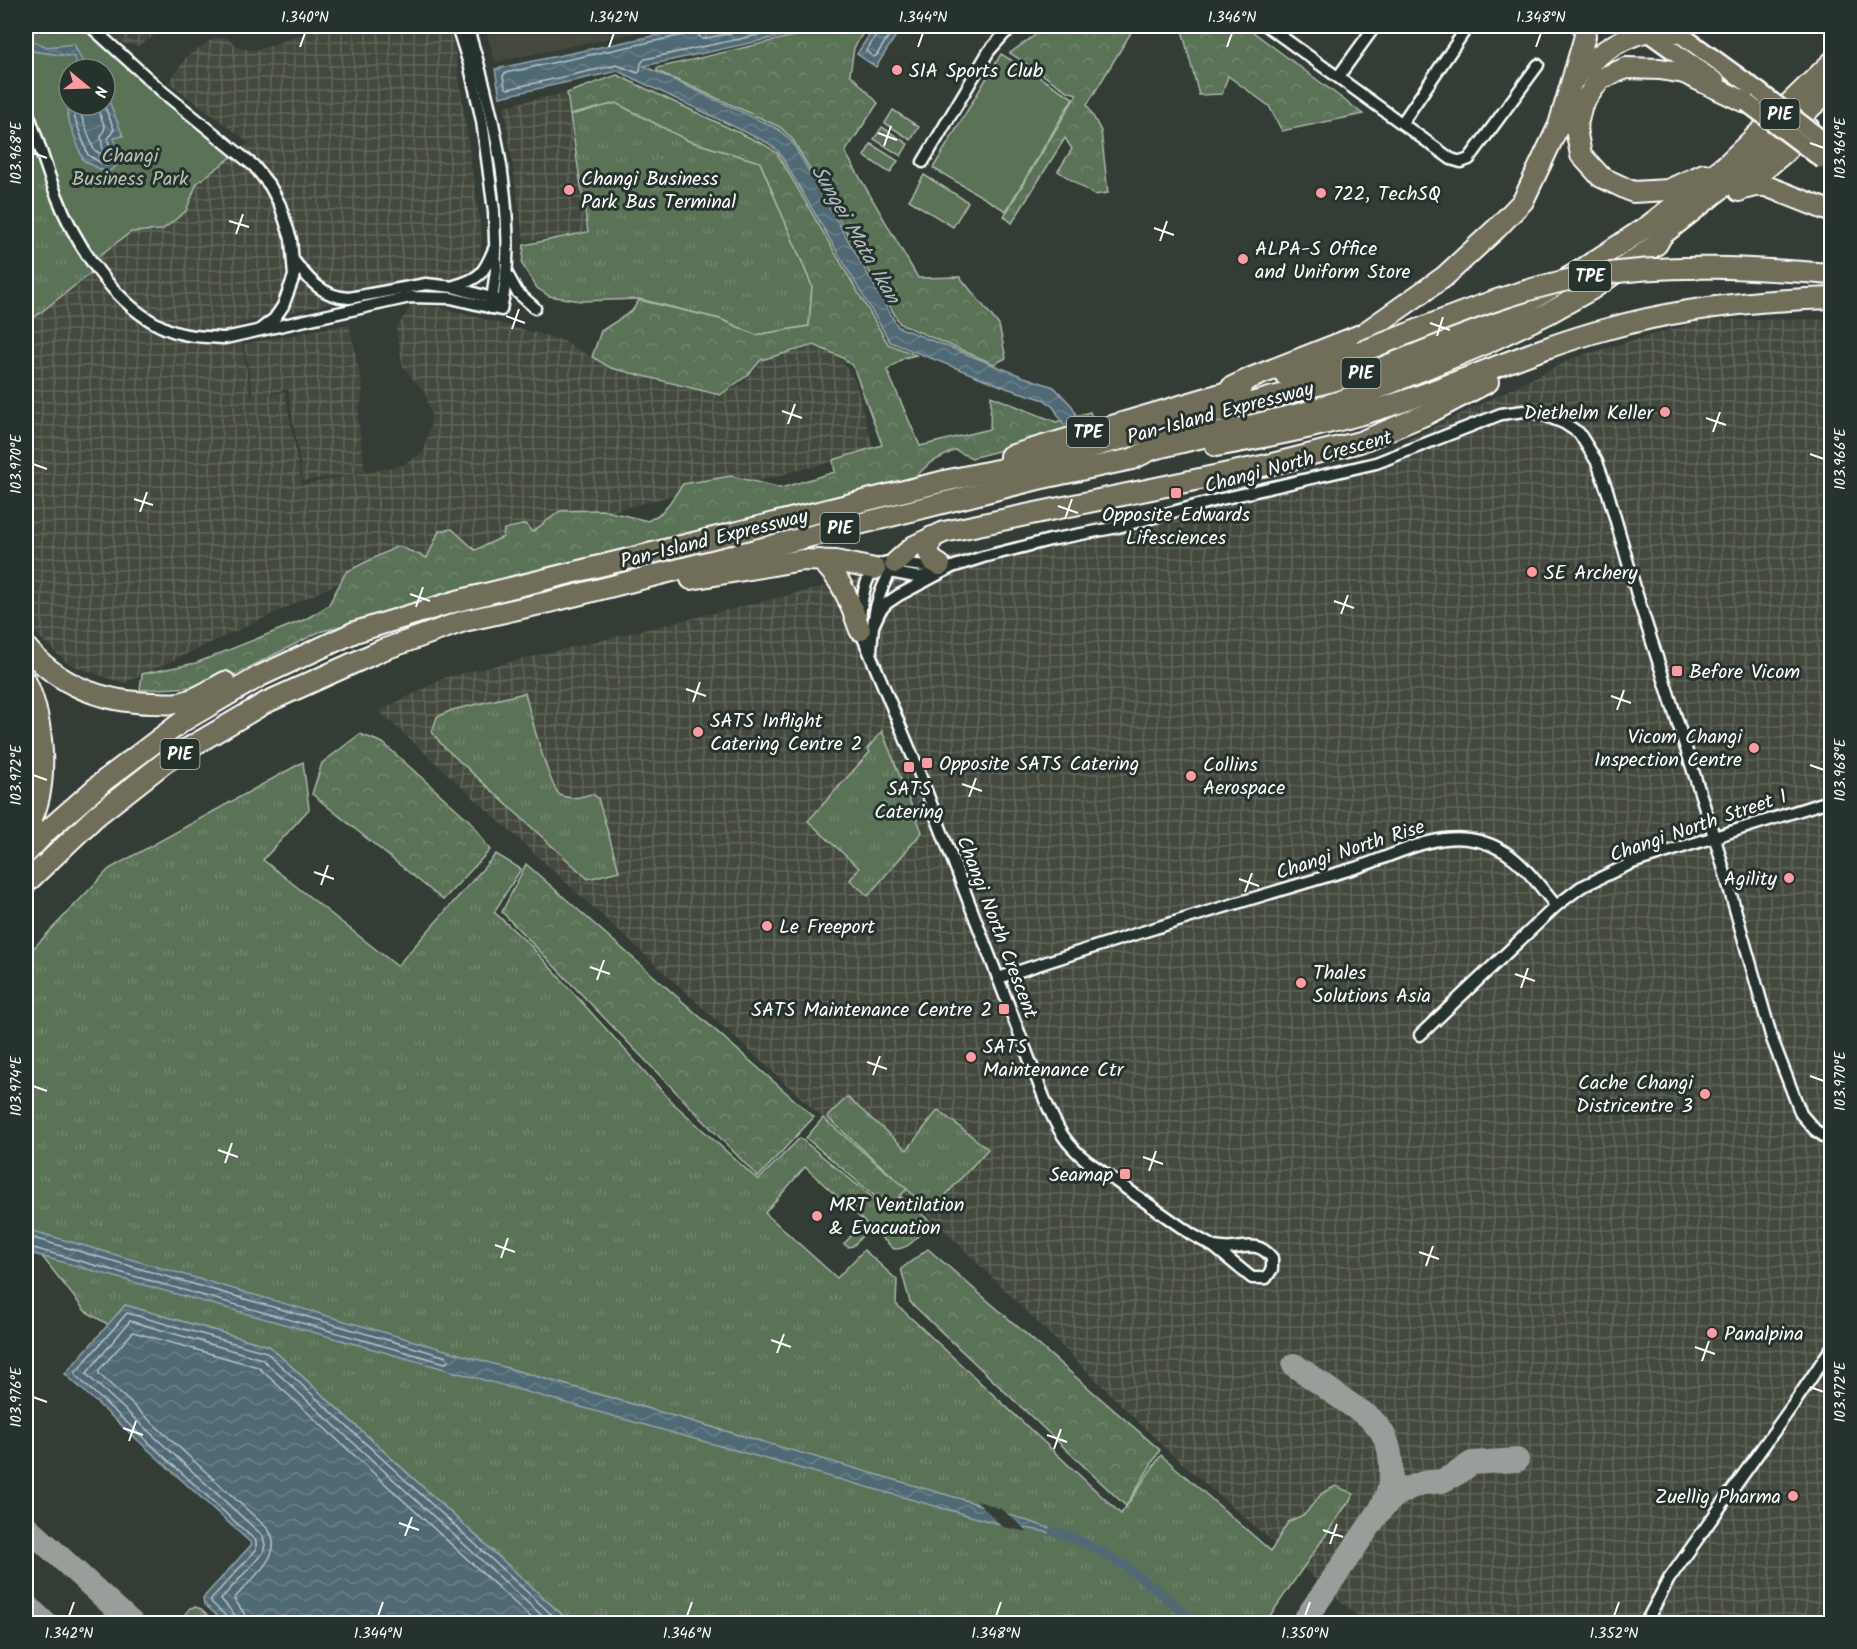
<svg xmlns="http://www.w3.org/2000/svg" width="1857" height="1649" font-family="Kalam,sans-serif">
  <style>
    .built { fill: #444a3e }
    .industrial { fill: url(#industrial-grid); fill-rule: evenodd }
    .grass { fill: url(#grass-tufts); stroke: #acb8ab; stroke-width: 1.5 }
    .forest { fill: url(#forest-crowns); stroke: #acb8ab; stroke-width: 1.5 }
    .park { fill: #5a7257; stroke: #acb8ab; stroke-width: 1.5; fill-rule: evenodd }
    .water { fill: url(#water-waves); stroke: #96a6ac; stroke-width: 1.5 }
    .pier { fill: #343d35 }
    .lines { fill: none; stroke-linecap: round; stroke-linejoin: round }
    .shore { stroke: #b9c3c8; stroke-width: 1.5 }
    .canal { stroke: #506a75; stroke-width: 9 }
    .taxiway { stroke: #9a9e9a; stroke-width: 24 }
    .minor-casing { stroke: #fff; stroke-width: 15 }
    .primary-casing { stroke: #fff; stroke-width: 21 }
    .motorway-casing { stroke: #fff; stroke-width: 24 }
    .minor { stroke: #26332d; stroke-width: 10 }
    .primary { stroke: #706e59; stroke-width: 16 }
    .motorway { stroke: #706e59; stroke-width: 20 }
    .primary-bridge-casing { stroke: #fff; stroke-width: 21; stroke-linecap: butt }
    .motorway-bridge-casing { stroke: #fff; stroke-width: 24; stroke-linecap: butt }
    .primary-bridge { stroke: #706e59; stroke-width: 16 }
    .motorway-bridge { stroke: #706e59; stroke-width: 20 }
    .ticks { fill: none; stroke: #fff; stroke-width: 2 }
    .poi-dot { fill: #ff9aa2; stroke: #26332d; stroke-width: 2 }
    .labels { text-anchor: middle; stroke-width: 6; stroke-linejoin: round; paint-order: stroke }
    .shield { fill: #26332d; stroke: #bec2c0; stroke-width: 1.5 }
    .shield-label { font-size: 18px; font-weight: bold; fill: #fff }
    .poi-label { font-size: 20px; fill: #fff; stroke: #26332d; text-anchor: start }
    .park-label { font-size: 20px; fill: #b5c0b3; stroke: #26332d }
    .street-label { font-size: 20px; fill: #fff; stroke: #26332d }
    .water-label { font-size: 21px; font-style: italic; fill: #b0bcc1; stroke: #26332d }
    .neatline { fill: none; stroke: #fff; stroke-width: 2 }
    .ticks-label { font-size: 15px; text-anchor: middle; fill: #fff }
  </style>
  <defs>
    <pattern id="industrial-grid" width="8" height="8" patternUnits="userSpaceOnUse" patternTransform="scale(1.5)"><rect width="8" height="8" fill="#444a3e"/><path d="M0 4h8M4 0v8" fill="none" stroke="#60655b"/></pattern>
    <pattern id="grass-tufts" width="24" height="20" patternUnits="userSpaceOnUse" patternTransform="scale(1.5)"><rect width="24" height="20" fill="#5a7257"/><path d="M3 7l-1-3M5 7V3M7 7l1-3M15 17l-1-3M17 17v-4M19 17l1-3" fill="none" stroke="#738770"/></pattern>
    <pattern id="forest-crowns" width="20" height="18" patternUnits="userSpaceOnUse" patternTransform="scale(1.5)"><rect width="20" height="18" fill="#5a7257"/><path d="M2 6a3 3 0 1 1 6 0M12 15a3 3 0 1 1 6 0" fill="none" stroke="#738770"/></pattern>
    <pattern id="water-waves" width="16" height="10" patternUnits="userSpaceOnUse" patternTransform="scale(1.5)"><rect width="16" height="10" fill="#506a75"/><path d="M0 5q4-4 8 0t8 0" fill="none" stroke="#6a808a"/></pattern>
  </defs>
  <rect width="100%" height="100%" fill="#343d35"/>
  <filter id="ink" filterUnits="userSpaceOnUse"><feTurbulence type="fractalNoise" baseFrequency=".0167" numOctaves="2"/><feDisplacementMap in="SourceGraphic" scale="12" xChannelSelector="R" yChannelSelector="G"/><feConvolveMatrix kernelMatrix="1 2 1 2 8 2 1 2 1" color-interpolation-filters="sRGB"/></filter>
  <g filter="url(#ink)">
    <path class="built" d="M485,26H668L495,62Z"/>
    <g class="industrial">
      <path d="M103,26H169L138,46L125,44Z"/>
      <path d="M314,26H447L455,50L482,238L479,269L455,283L428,281L239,324L251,397L253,396L244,344L349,324L363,388L358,418L365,473L403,465L424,452L432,418L425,392L403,367L396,329L411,306L438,307L562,340L611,369L720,395L743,383L763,360L814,346L840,358L855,381L874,451L745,484L720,483L341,582L124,683L95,674L66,662L36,634L26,620V324L92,261L131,232L162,230L186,211L197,183L250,143L169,83L186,57L214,38H227L241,49L257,50L304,34ZM288,389L303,481L361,473L302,485L285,392L262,395Z"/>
      <path d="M565,93L587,232L524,242L504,106Z"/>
      <path d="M1831,319V1623H1366L1167,1450L932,1218L379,711L447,677L1379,454L1576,357L1704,320Z"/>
      <path d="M26,709L33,758L26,780Z"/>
    </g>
    <g class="grass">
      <path d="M616,103L689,141L760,162L812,286L809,326L756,335L720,319L639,299L581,301L549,296L537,288L522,264L524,245L588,232L570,115Z"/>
      <path d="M33,126L97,268L26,324V133Z"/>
      <path d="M525,693C529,709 549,787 560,795C571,801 582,796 592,794L598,798L619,871L588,879L443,746L432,732L437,717L452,710Z"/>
      <path d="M882,731L922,832L868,896L850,880L859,868L808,821L870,752L867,749Z"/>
      <path d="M303,762L309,809L263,860L397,966L496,854L521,869L494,912L531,946L673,1103L758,1180L800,1138L883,1206L901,1197L930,1221C920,1233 911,1250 894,1249L805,1167L765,1213L837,1278L864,1250L897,1280L896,1304L1121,1514L1161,1455L1271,1551L1288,1522L1305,1514L1322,1493L1336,1486L1354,1494L1265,1623H571L269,1346L125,1305L109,1325L85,1311L26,1236V956L109,869Z"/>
      <path d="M847,1097L907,1150L938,1110L988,1149L931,1211L827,1117Z"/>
      <path d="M859,1227L863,1231V1235L853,1246L848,1247L844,1244Z"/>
      <path d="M195,1607L201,1609L217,1623H180L181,1619L190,1608Z"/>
    </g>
    <g class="forest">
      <path d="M836,26H867L854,48L850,74L878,103L845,152L918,278L960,277L999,325L1006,358L994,364L900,324L793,140L780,127L657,71V68Z"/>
      <path d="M1048,26H1067L1071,28L1135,26L1087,105L1101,131L1108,193L1094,195L1058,171L1072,149L1065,138L1012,223L1004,216L1077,94L1067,91L1010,53Z"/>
      <path d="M1181,26H1245L1363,114L1282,131L1269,106L1228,76L1222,94L1199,95Z"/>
      <path d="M617,75L765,145L777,153L888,344L916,355L904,358L887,370L920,446L990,429L991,396L1056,422L1090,412L1095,425L972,458L955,450L930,463L915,477L319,632L212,686L140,690L142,674L196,663L306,619L328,606L346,572L398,546L427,558L439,531L452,529L475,550L503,537L504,529L526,524L532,532L560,511L602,510L648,521L663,512L683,484L731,476L781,488L835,472L833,460L882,445L853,366L841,357L814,345L761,360L748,375L720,395L611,368L592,357L601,331L632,311L639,300L720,319L756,335L809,326L812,286L760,162L689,141L616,103L570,115L567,93Z"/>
      <path d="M360,734L383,743L472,823L490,850L443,900L312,794L322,763Z"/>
      <path d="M526,864L814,1117L758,1177L502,912Z"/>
      <path d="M823,1118L907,1189L894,1202L876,1197L806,1138Z"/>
      <path d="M928,1249L1160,1450L1126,1506L910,1302L901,1269Z"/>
    </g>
    <g class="park">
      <path d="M26,26H89L237,153L197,183L186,211L162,230L131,232L92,261L76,236L26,107ZM69,69H105V105H69Z"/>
      <path d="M1001,54L1073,98L1006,211L933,168Z"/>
      <path d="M893,110L919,127L911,140L885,123Z"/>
      <path d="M882,127L908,144L901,156L874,139Z"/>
      <path d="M871,144L898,161L890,173L864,156Z"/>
      <path d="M924,175L968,202L953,227L909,200Z"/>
    </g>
    <g class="water">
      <path d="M26,26H33V41L47,47L74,44L86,69H77L75,57L32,51L26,44Z"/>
      <path d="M701,26H829L644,66L778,129L792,142L898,327L1024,377L1054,387L1072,406L1078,419L1064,425L1054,408L1045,400L1009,389L890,342L784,161L778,151L768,143L618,71L500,97L495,69Z"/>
      <path d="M875,26H902L876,67L857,54Z"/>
      <path d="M105,91L123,136L114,138L121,162L107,173L83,160L67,116L69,105H105Z"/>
      <path d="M26,1229L968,1501L1064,1533L1063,1535L992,1522L26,1252Z"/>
      <path d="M125,1305L269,1346L571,1623H226L204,1604L203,1598L252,1544L65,1374Z"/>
    </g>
    <path class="pier" d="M976,1500L1003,1510L1028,1532L1003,1527Z"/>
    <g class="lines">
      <g class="shore">
        <path d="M694,26L693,31L688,34L505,73L503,76L505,87L508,89L617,65L638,73L640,71L641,63L645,59L801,26"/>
        <path d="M701,26L699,36L702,39L766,26"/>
        <path d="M880,26L879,31L866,51L873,57L876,56L895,26"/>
        <path d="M75,105L74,116L88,155L106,166L113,160L108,139L114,129L104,105"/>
        <path d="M83,105L81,115L94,150L101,154L103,151L101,137L105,127L96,105"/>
        <path d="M26,1236L447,1357L449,1361L445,1363L26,1246"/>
        <path d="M229,1624L227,1617L211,1602V1599L256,1550V1541L75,1375L76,1372L127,1313L266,1352L562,1624"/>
        <path d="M237,1624L234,1614L221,1599L263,1553L265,1545L263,1536L86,1374L130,1321L262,1359L551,1624"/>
        <path d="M246,1624L244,1613L234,1599C249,1579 290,1553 266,1527L99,1374V1370L133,1332L258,1367L538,1624"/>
      </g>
      <path class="canal" d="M1053,1531C1110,1548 1152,1585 1196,1624"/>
      <g class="taxiway">
        <path d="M1294,1365C1313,1378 1332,1392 1351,1405C1358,1410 1368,1415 1374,1422C1396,1444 1395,1483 1381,1509"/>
        <path d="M26,1526L133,1624"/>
        <path d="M26,1605L46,1624"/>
        <path d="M1302,1624L1381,1509L1395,1496L1409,1488L1423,1483L1442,1481L1456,1474L1472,1463L1517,1460"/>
      </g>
      <defs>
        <g id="minor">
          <path d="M90,26L164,93L254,166L270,186L280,205L291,239L294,276L283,306L274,319L262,328"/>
          <path d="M457,26L470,67L482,121L494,211L496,270L491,308"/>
          <path d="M1267,26L1451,159L1461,162L1469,159L1538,65"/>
          <path d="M1338,77L1375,26"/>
          <path d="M26,108C37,136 45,166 56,194C75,244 116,308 167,329C185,337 206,337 225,338L410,297L451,298L501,310C520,221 494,111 467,26"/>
          <path d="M1402,123L1468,26"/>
          <path d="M923,162L989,51L1005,33L1018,26"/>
          <path d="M294,261C309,280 323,297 349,298L426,284L453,287L498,300"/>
          <path d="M507,274L517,292L535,308"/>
          <path d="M454,286C480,279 484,273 494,249"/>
          <path d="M937,566C921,567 906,563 890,562C862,562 860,611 860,630L915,762L1045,1100C1057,1127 1063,1142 1087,1161L1191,1234L1214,1247L1252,1278H1266L1272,1269V1258C1260,1243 1250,1246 1234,1248C1228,1249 1220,1248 1214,1247"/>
          <path d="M884,571L916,577L934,575"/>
          <path d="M873,626L880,611L887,603L899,595L952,567L983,557L1050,540L1118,527L1217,500L1376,463L1501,414L1524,411L1541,414L1564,423L1579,433L1597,462L1608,493L1638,598L1718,849L1772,1039L1801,1114L1815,1130L1832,1142"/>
          <path d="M871,653C873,614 875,597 895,563"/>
          <path d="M998,978C1116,939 1236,903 1355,868C1392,857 1429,834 1468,839C1511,844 1531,875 1556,906"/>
          <path d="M1420,1035L1556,906L1581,887L1632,863L1832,800"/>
          <path d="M1645,1624L1669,1579L1795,1402L1832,1347"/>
        </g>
        <g id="primary">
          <path d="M1669,26L1760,92"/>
          <path d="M1640,27L1717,82"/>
        </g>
        <g id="motorway">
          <path d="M1575,79C1592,57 1618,39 1645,32C1655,30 1668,32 1678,32"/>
          <path d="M1704,174L1668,190L1633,192L1601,177L1581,155L1576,129L1582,104L1600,79L1626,68L1660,69L1684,73L1747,103"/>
          <path d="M1739,190L1755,186H1766L1832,212"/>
          <path d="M1739,191L1785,152L1809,128"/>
          <path d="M1286,376L1361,352"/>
          <path d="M1229,391L1232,387L1251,378L1363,334L1444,277L1497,228L1523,201L1559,125L1585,36L1584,26"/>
          <path d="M1216,446C1282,434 1347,421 1410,399C1476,376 1540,347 1607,329C1681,308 1756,300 1832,298"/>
          <path d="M1010,456L1241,388"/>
          <path d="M932,537L928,551L933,561L940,565"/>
          <path d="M820,560C843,579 850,603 860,630"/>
          <path d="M895,563L914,546L944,532L1272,464L1360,442L1427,414L1488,382"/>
          <path d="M691,579L802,560L836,561L875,569"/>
          <path d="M26,647C58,685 103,702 152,703C162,703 174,705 184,702C199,698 212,689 225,682"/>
          <path d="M26,682C44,718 51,793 26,828"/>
          <path d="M26,853L47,831L105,780L183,721L260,676L355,632L457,601L949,480L1041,461L1368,371L1494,322L1578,272L1648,226L1727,164L1832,62"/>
          <path d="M26,883L96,816L165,762L265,703L382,650L464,621L549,602L1038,479L1132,459L1153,449L1303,413L1374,390L1480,346L1547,314L1592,289L1657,244L1662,235L1732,180L1832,88"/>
        </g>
      </defs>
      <use href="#minor" class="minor-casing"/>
      <use href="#primary" class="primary-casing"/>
      <use href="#motorway" class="motorway-casing"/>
      <use href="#minor" class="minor"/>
      <use href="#primary" class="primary"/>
      <use href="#motorway" class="motorway"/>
      <defs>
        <g id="primary-bridge">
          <path d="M1760,92L1832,147"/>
          <path d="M1747,103L1823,160"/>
        </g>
        <path id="motorway-bridge" d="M1361,352C1435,324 1515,287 1595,275C1673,263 1753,268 1832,274"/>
      </defs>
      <use href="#primary-bridge" class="primary-bridge-casing"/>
      <use href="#motorway-bridge" class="motorway-bridge-casing"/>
      <use href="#primary-bridge" class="primary-bridge"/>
      <use href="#motorway-bridge" class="motorway-bridge"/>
    </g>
  </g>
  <path class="ticks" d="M300,47L305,33M609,47L614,33M918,47L923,33M1227,47L1232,33M1536,47L1541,33M878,133L897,140M1810,143L1824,148M884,146L891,126M33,153L47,158M229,221L249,227M1154,228L1174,235M236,234L243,214M1160,241L1167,221M506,316L525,323M1430,323L1450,330M512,329L519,309M1437,336L1443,317M782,411L802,418M1706,418L1726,425M788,424L795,404M1713,432L1720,412M1810,454L1824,459M33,464L47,469M134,499L153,505M1058,506L1078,513M140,512L147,492M1065,519L1072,499M410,594L430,601M1334,601L1354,608M416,607L423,587M1341,614L1348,595M686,689L706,696M1611,696L1631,703M693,702L700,682M1617,710L1624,690M1810,765L1824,770M33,775L47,780M962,784L982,791M969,797L976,778M314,872L334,879M1239,879L1259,886M321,885L328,865M1245,892L1252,873M590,967L610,974M1515,974L1535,981M597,980L604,960M1521,988L1528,968M867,1062L887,1069M873,1075L880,1056M1810,1076L1824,1081M33,1086L47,1091M218,1150L238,1157M1143,1157L1163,1164M225,1163L232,1143M1149,1171L1156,1151M495,1245L515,1252M1419,1252L1439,1259M501,1258L508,1238M1426,1266L1433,1246M771,1340L791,1347M1695,1347L1715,1354M777,1353L784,1334M1702,1361L1709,1341M1810,1387L1824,1392M33,1397L47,1402M123,1428L143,1435M1047,1435L1067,1442M129,1441L136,1421M1054,1449L1061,1429M399,1523L419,1530M1323,1530L1343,1537M405,1536L412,1517M1330,1544L1337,1524M69,1616L74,1602M378,1616L383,1602M687,1616L692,1602M996,1616L1001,1602M1305,1616L1310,1602M1614,1616L1619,1602"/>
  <g class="poi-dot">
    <circle cx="897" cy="70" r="6"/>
    <circle cx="569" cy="190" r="6"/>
    <circle cx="1321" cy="193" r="6"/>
    <circle cx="1243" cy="259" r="6"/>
    <circle cx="1665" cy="412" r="6"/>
    <rect x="1170" y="487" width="12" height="12" rx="3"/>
    <circle cx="1532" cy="572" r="6"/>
    <rect x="1671" y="665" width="12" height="12" rx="3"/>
    <circle cx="698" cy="732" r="6"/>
    <circle cx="1754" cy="748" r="6"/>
    <rect x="921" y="757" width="12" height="12" rx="3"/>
    <rect x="903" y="761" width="12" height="12" rx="3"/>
    <circle cx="1191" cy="776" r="6"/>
    <circle cx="1789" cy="878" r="6"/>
    <circle cx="767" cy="926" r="6"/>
    <circle cx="1301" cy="983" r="6"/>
    <rect x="998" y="1003" width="12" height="12" rx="3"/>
    <circle cx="971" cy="1057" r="6"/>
    <circle cx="1705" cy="1094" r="6"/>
    <rect x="1119" y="1168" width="12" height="12" rx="3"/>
    <circle cx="817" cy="1216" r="6"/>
    <circle cx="1712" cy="1333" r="6"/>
    <circle cx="1793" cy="1496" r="6"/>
  </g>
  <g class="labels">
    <g class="shield">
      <rect x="1760.5" y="99" width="39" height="30" rx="4.5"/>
      <rect x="1569" y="261" width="42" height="30" rx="4.5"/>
      <rect x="1341.5" y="358" width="39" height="30" rx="4.5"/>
      <rect x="1067" y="417" width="42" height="30" rx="4.5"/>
      <rect x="820.5" y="513" width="39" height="30" rx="4.5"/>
      <rect x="160.5" y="739" width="39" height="30" rx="4.5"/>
    </g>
    <g class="shield-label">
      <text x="1780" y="120">PIE</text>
      <text x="1590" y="282">TPE</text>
      <text x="1361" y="379">PIE</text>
      <text x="1088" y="438">TPE</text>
      <text x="840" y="534">PIE</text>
      <text x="180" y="760">PIE</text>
    </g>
    <g class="poi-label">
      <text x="909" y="77">SIA Sports Club</text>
      <text x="581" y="185">Changi Business<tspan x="581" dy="23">Park Bus Terminal</tspan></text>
      <text x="1333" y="200">722, TechSQ</text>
      <text x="1255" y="255">ALPA-S Office<tspan x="1255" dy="23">and Uniform Store</tspan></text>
      <text x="1653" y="419" text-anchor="end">Diethelm Keller</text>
      <text x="1176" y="521" text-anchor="middle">Opposite Edwards<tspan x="1176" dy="23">Lifesciences</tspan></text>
      <text x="1544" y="579">SE Archery</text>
      <text x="1689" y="678">Before Vicom</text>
      <text x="710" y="727">SATS Inflight<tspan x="710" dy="23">Catering Centre 2</tspan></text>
      <text x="1742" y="743" text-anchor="end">Vicom Changi<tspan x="1742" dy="23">Inspection Centre</tspan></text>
      <text x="939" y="770">Opposite SATS Catering</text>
      <text x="1203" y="771">Collins<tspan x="1203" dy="23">Aerospace</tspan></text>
      <text x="909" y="795" text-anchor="middle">SATS<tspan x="909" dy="23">Catering</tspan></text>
      <text x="1777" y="885" text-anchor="end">Agility</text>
      <text x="779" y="933">Le Freeport</text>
      <text x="1313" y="979">Thales<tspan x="1313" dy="23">Solutions Asia</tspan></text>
      <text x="992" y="1016" text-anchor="end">SATS Maintenance Centre 2</text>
      <text x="983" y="1053">SATS<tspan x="983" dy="23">Maintenance Ctr</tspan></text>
      <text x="1693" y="1089" text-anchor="end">Cache Changi<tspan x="1693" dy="23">Districentre 3</tspan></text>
      <text x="1113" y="1181" text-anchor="end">Seamap</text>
      <text x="829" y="1211">MRT Ventilation<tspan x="829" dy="23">&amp; Evacuation</tspan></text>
      <text x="1724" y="1340">Panalpina</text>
      <text x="1781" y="1503" text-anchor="end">Zuellig Pharma</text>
    </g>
    <g class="park-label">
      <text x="130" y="162">Changi<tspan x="130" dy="23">Business Park</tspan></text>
    </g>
    <g class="street-label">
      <text transform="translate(1220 412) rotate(-15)" y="7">Pan-Island Expressway</text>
      <text transform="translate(1298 461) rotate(-15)" y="7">Changi North Crescent</text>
      <text transform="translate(714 538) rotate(-14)" y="7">Pan-Island Expressway</text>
      <text transform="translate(1698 825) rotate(-19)" y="7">Changi North Street 1</text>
      <text transform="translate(1350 849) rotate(-18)" y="7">Changi North Rise</text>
      <text transform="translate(998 927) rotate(69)" y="7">Changi North Crescent</text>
    </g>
    <g class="water-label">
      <text transform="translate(856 234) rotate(60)" y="7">Sungei Mata Ikan</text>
    </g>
  </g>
  <rect width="1857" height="1649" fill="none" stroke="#26332d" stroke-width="66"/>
  <g transform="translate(87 87) rotate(109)"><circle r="28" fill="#26332d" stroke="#7d8581" stroke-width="1.5"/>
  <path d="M0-4.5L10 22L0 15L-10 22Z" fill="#ff9aa2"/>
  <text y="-9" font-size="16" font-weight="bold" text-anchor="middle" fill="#ffffff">N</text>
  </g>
  <rect x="33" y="33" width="1791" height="1583" class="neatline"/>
  <g class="ticks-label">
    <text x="305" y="22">1.340°N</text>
    <text x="614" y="22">1.342°N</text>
    <text x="923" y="22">1.344°N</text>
    <text x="1232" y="22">1.346°N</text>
    <text x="1541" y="22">1.348°N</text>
    <text transform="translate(1840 148) rotate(-90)" y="5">103.964°E</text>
    <text transform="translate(16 153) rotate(-90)" y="5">103.968°E</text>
    <text transform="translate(1840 459) rotate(-90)" y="5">103.966°E</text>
    <text transform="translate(16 464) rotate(-90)" y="5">103.970°E</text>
    <text transform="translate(1840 770) rotate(-90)" y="5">103.968°E</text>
    <text transform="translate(16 775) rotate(-90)" y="5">103.972°E</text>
    <text transform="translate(1840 1081) rotate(-90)" y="5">103.970°E</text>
    <text transform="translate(16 1086) rotate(-90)" y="5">103.974°E</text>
    <text transform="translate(1840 1392) rotate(-90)" y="5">103.972°E</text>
    <text transform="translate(16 1397) rotate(-90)" y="5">103.976°E</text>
    <text x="69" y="1638">1.342°N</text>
    <text x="378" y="1638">1.344°N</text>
    <text x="687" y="1638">1.346°N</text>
    <text x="996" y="1638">1.348°N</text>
    <text x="1305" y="1638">1.350°N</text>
    <text x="1614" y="1638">1.352°N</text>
  </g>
</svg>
